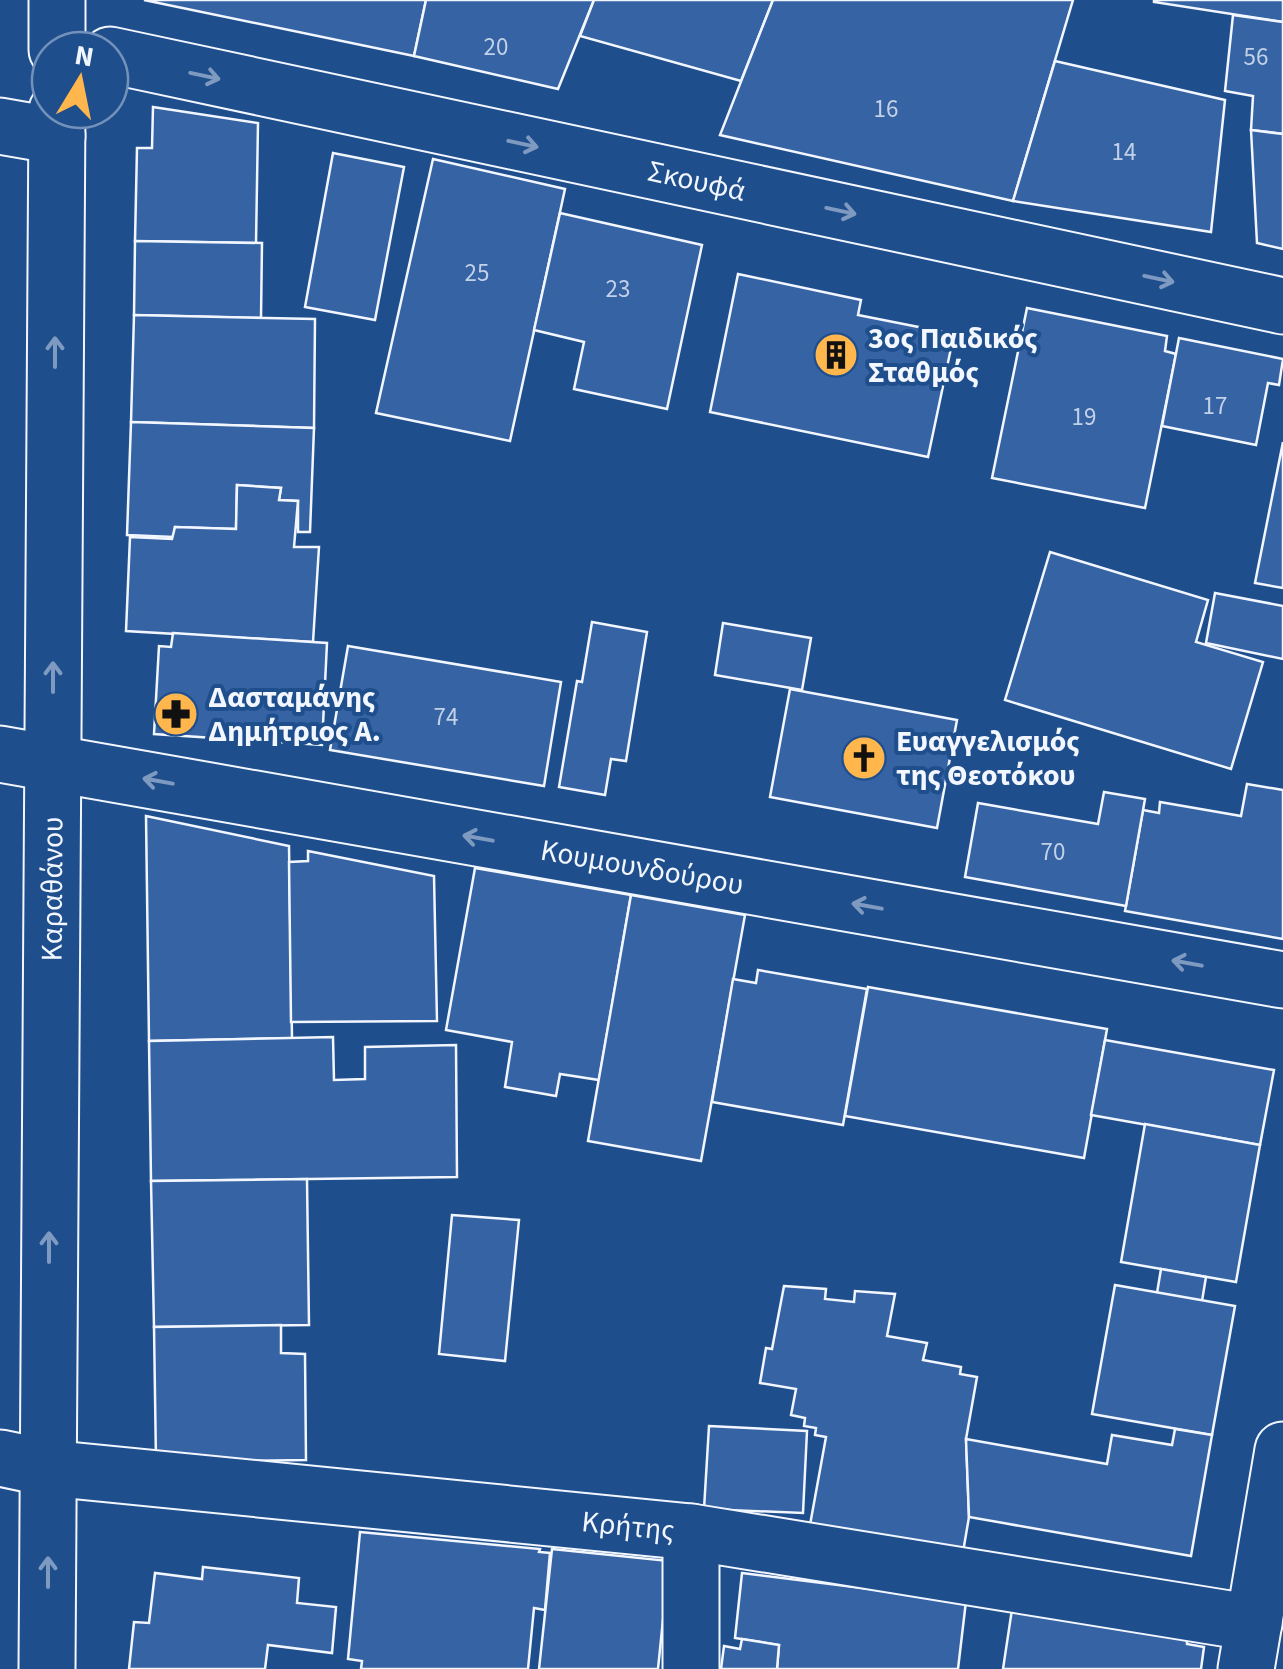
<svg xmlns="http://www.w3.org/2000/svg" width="1283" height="1669" font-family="'Source Sans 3',sans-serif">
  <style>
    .building { fill: #3563a3; stroke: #f2f6ff; stroke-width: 2.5 }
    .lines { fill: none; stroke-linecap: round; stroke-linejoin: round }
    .minor-casing { stroke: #f2f6ff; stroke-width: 59 }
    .minor { stroke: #1f4e8c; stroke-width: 55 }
    .oneway { stroke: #7e9ac0 }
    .labels { text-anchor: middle; stroke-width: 8; stroke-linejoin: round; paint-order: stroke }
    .number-label { font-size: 25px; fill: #c3d1e8 }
    .street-label { font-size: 30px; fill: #f2f6ff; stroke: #1f4e8c }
    .poi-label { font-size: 30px; font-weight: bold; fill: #f2f6ff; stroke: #1f4e8c; text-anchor: start }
  </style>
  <rect width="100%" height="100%" fill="#1f4e8c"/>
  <g class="building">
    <path d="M144,0H426L414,56Z"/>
    <path d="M426,0H594L558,89L414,56Z"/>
    <path d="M594,0H773L741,81L580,36Z"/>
    <path d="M773,0H1073L1013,201L720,135Z"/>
    <path d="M1154,0H1283V22L1154,2Z"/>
    <path d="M1233,15L1283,22V134L1251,130L1253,96L1225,91Z"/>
    <path d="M1055,61L1225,100L1211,232L1013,201Z"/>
    <path d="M153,107L258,123L256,243L135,241L137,148H152Z"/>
    <path d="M1251,130L1283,134V249L1257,243Z"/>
    <path d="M333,153L404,167L375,320L305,307Z"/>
    <path d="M433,159L565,189L510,441L376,413Z"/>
    <path d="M560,213L702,245L667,409L574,389L584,342L534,330Z"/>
    <path d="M135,241L262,243L261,318L134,315Z"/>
    <path d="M738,274L861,300L858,315L954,334L928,457L710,412Z"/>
    <path d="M1027,308L1167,336L1165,351L1176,354L1145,508L992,478Z"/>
    <path d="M134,315L315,319L314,428L131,422Z"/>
    <path d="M1179,338L1283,359L1279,385L1268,383L1256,445L1162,426Z"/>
    <path d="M131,422L314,428L310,532H298V501L279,500L281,488L237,485L236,529L175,527L174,537L127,535Z"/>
    <path d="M1283,442V588L1255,583Z"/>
    <path d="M237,485L281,488L279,500L298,501L294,547H319L313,642L126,631L130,537L172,539L175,527L236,529Z"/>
    <path d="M1050,552L1208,600L1196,642L1263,662L1231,769L1005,700Z"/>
    <path d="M1215,593L1283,606V659L1206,643Z"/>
    <path d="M592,622L647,632L626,761L611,759L605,795L559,787L577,681L582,682Z"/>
    <path d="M723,623L811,638L802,690L715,675Z"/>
    <path d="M173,633L327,643L322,745L154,734L159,646L171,647Z"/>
    <path d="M348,646L561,682L544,786L330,750Z"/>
    <path d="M790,689L957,720L937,828L770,797Z"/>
    <path d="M1247,784L1283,790V939L1125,911L1143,810L1159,813L1160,802L1241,816Z"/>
    <path d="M1104,792L1145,799L1126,906L965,877L978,803L1098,824Z"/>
    <path d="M146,816L289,846L292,1038L149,1041Z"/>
    <path d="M308,851L434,876L437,1021L291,1022L289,862L308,861Z"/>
    <path d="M475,868L631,895L599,1080L560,1074L556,1096L505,1087L512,1042L446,1030Z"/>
    <path d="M631,895L745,915L701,1161L588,1141Z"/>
    <path d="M758,970L867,989L843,1125L712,1102L733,979L756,983Z"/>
    <path d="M868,987L1107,1029L1084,1158L845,1116Z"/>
    <path d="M333,1037L334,1080L365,1079V1047L456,1045L457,1177L151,1181L149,1041Z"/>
    <path d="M1105,1040L1274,1070L1260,1145L1091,1115Z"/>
    <path d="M1145,1124L1260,1145L1236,1282L1121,1262Z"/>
    <path d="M307,1179L309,1325L154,1327L151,1181Z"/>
    <path d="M452,1215L519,1220L505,1361L439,1354Z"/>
    <path d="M1161,1269L1206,1277L1202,1301L1157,1293Z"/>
    <path d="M1115,1285L1235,1306L1212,1435L1092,1414Z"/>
    <path d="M784,1286L826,1289L825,1299L854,1302L855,1291L895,1294L887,1336L927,1343L923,1360L961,1367L960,1374L977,1377L966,1439L969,1517L963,1552L810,1525L826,1437L815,1435L816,1428L804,1426L805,1418L791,1415L796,1389L760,1383L766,1348L772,1349Z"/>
    <path d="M281,1325V1353L305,1354L306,1460L156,1462L154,1327Z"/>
    <path d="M709,1426L807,1431L803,1513L704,1509Z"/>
    <path d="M1175,1429L1212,1435L1191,1556L969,1517L966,1439L1107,1464L1112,1435L1172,1445Z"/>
    <path d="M360,1532L540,1549L539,1552L550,1553L545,1610L534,1608L528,1669H361L362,1661L348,1659Z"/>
    <path d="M552,1549L669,1561L658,1669H539Z"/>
    <path d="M203,1567L299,1578L297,1603L336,1607L332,1653L268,1645L265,1669H129L134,1622L149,1623L155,1573L202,1579Z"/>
    <path d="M742,1573L966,1601L958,1669H777L779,1645L735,1638Z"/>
    <path d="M1014,1596L1187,1637V1644L1204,1647L1201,1669H1003Z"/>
    <path d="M742,1639L779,1645L777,1669H721L724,1646L740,1649Z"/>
  </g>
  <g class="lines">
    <defs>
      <g id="minor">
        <path d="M57,0V50"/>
        <path id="s1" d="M110,55L1283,306"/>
        <path d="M0,126L57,136"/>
        <path id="s2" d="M0,754L1283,980"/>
        <path id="s3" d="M0,1458L48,1468L691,1532L1254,1623"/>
        <path id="s4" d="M47,1669L57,110"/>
        <path d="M691,1669V1532"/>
        <path d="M1246,1669L1283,1450"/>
      </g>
    </defs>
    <use href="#minor" class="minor-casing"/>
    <use href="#minor" class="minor"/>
  </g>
  <defs><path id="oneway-shaft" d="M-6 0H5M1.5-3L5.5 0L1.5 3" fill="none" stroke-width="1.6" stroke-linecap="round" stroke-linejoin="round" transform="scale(2.5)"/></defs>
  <g class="oneway">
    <use href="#oneway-shaft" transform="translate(205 76) rotate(12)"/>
    <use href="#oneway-shaft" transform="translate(523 144) rotate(12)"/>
    <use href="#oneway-shaft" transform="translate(841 211) rotate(12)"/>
    <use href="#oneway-shaft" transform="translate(1159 279) rotate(12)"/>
    <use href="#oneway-shaft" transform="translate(55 352) rotate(-90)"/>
    <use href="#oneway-shaft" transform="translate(53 677) rotate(-90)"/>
    <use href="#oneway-shaft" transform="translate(158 781) rotate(-170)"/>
    <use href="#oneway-shaft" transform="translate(478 838) rotate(-170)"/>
    <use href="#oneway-shaft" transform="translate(867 906) rotate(-170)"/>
    <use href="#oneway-shaft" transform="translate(1187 963) rotate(-170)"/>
    <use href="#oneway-shaft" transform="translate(49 1247) rotate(-90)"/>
    <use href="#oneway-shaft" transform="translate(48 1572) rotate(-90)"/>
  </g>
  <defs>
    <symbol id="building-disc" viewBox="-11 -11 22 22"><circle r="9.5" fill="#ffb74d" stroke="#1f4e8c"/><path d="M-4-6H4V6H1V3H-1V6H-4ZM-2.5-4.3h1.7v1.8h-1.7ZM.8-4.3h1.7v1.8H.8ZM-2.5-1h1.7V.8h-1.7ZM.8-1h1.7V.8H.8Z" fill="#111"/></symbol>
    <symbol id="pharmacy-disc" viewBox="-11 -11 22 22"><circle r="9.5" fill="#ffb74d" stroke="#1f4e8c"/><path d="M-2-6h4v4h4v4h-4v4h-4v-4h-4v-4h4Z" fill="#111"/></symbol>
    <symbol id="church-disc" viewBox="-11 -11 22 22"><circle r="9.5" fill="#ffb74d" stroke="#1f4e8c"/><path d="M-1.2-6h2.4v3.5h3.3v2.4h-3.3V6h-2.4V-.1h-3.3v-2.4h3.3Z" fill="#111"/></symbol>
  </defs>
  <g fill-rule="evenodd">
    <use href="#building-disc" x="811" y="330" width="50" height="50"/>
    <use href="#pharmacy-disc" x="151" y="689" width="50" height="50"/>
    <use href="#church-disc" x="839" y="733" width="50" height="50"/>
  </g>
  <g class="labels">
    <g class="number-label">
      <text x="496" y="55">20</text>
      <text x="1256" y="65">56</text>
      <text x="886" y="117">16</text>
      <text x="1124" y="160">14</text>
      <text x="477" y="281">25</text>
      <text x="618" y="297">23</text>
      <text x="1215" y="414">17</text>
      <text x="1084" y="425">19</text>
      <text x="446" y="725">74</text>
      <text x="1053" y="860">70</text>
    </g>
    <g class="street-label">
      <text dy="10" stroke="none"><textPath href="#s1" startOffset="600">Σκουφά</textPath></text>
      <text dy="10" stroke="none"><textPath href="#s2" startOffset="652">Κουμουνδούρου</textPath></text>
      <text dy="10" stroke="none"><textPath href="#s4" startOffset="780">Καραθάνου</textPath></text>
      <text dy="10" stroke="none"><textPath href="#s3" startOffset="632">Κρήτης</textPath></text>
    </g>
    <g class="poi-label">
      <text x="868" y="348">3ος Παιδικός<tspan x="868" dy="34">Σταθμός</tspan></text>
      <text x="208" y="707">Δασταμάνης<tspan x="208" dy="34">Δημήτριος Α.</tspan></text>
      <text x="896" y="751">Ευαγγελισμός<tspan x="896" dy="34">της Θεοτόκου</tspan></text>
    </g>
  </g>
  <g transform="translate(80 80) rotate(10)"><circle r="48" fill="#1f4e8c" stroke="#7391ba" stroke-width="2.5"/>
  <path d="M0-8L18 38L0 25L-18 38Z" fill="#ffb74d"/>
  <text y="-15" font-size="28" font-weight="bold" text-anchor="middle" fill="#f2f6ff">N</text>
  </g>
</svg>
